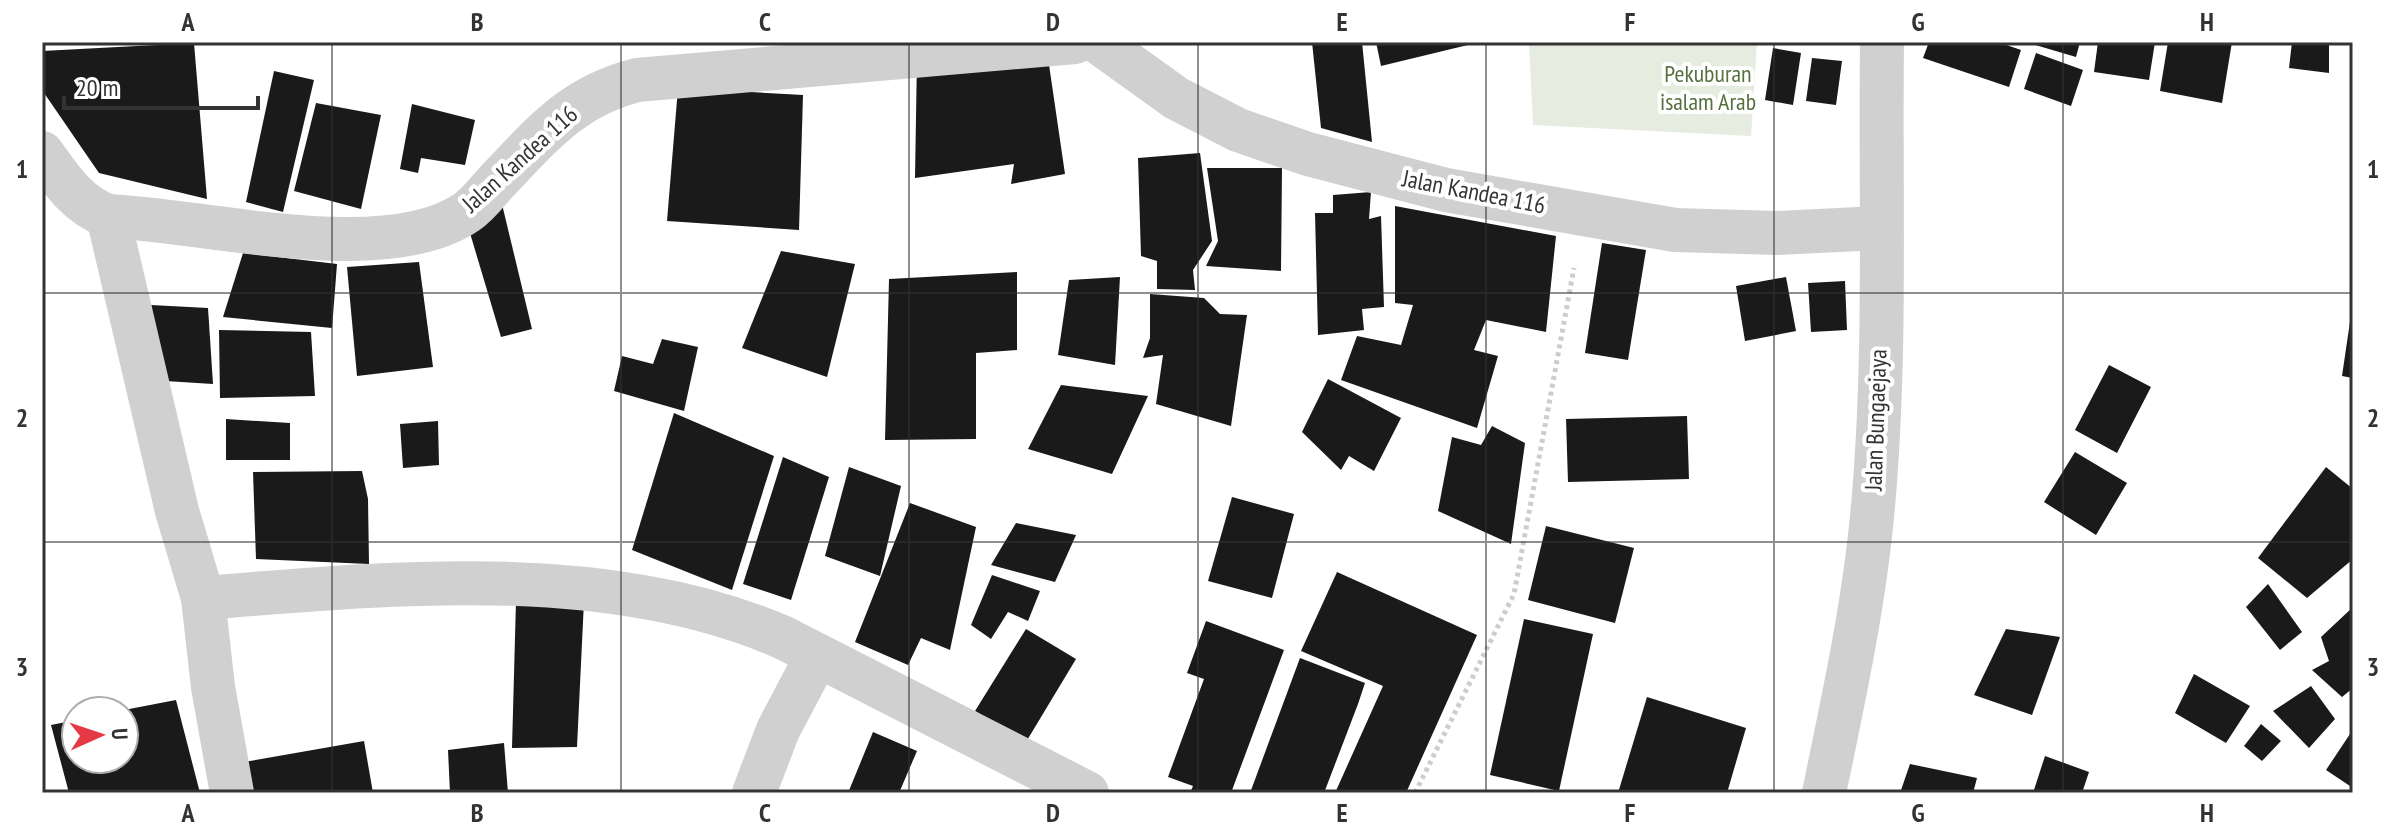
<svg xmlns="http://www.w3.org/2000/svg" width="2395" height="835" font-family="'PT Sans Narrow',sans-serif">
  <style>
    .green { fill: #e6ecdf }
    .building { fill: #1a1a1a }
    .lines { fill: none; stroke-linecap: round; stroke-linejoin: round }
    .path { stroke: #cdcdcd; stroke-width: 5; stroke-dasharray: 4 4; stroke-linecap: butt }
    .minor { stroke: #d0d0d0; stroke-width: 44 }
    .tertiary { stroke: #d0d0d0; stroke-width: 44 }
    .grid { fill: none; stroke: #333; stroke-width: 2; stroke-opacity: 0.55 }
    .labels { text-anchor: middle; stroke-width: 8; stroke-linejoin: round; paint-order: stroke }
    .park-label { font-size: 24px; fill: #56703f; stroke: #fff }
    .street-label { font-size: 24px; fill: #333; stroke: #fff }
    .neatline { fill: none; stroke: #333; stroke-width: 3 }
    .grid-label { font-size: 26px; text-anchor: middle; font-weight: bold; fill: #333 }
  </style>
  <rect width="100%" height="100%" fill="#fff"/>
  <path class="green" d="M1529,42H1757L1751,136L1533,125Z"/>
  <g class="building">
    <path d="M1312,42H1362L1372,142L1321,128Z"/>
    <path d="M1376,42H1475L1476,43L1381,66Z"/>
    <path d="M1929,42H1998L2021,50L2009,87L1923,58Z"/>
    <path d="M2025,42H2080L2076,57Z"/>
    <path d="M2098,42H2155L2149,80L2094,72Z"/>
    <path d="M2168,42H2232L2222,103L2160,91Z"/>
    <path d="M2292,42H2329V73L2289,68Z"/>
    <path d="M194,43L207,199L99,173L42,90V51Z"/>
    <path d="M1773,48L1801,53L1793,105L1765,100Z"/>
    <path d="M1047,51L1065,174L1011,184L1014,164L915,178L917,57Z"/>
    <path d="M2036,53L2083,70L2071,106L2024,89Z"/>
    <path d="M1812,58L1842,61L1836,105L1806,101Z"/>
    <path d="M274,71L314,80L283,212L246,202Z"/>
    <path d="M678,88L803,95L799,230L667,221Z"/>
    <path d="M316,103L381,115L361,209L294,191Z"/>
    <path d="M412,104L475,120L465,165L421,158L418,173L400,169Z"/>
    <path d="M1200,153L1212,241L1193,270L1195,290L1157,289V261L1141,256L1138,158Z"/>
    <path d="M1207,168H1282L1281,271L1206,266L1218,241Z"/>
    <path d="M1371,192L1369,219L1381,216L1384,307L1362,309L1364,330L1318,335L1315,213H1333V195Z"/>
    <path d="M501,200L532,329L501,337L467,223Z"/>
    <path d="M1395,206L1556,236L1546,332L1486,320L1474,350L1498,356L1477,428L1341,380L1357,336L1401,345L1413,305L1395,303Z"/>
    <path d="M1602,243L1646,250L1628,360L1585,353Z"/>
    <path d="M781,251L855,264L827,377L742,348Z"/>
    <path d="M243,253L337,264L332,328L223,317Z"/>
    <path d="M419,262L433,367L357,376L347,267Z"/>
    <path d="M1017,272V350L976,353V439L885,440L889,279Z"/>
    <path d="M1120,277L1115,365L1058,355L1069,280Z"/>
    <path d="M1786,277L1796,331L1745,341L1736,286Z"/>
    <path d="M1845,281L1847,330L1811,332L1808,283Z"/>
    <path d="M1150,294L1204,298L1220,314L1247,315L1231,426L1156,404L1163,355L1143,358L1150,338Z"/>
    <path d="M151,305L208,308L213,384L165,381Z"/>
    <path d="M2351,315H2353V378L2342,376Z"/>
    <path d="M219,330L311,332L315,396L220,398Z"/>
    <path d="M662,339L698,347L684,411L614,391L622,356L653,364Z"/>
    <path d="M2109,365L2151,387L2117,453L2075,430Z"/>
    <path d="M1328,379L1401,418L1374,471L1349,456L1341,470L1302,432Z"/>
    <path d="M1061,385L1148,396L1112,474L1028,449Z"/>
    <path d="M674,413L774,456L732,590L632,550Z"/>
    <path d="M1687,416L1689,479L1568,482L1566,419Z"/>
    <path d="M226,419L290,423V460H226Z"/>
    <path d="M438,421L439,465L403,468L400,424Z"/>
    <path d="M1492,426L1525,443L1511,544L1438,511L1452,437L1481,445Z"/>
    <path d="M2075,452L2127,483L2096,535L2044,502Z"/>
    <path d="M783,457L829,477L791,600L743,584Z"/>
    <path d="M849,467L901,486L880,576L825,556Z"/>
    <path d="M2326,467L2353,489V559L2307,598L2258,558Z"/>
    <path d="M362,471L368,499L369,564L256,559L253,472Z"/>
    <path d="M1232,497L1294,514L1272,598L1208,581Z"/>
    <path d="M910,503L976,527L950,650L921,638L908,665L855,642Z"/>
    <path d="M1016,523L1076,535L1055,582L991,565Z"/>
    <path d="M1546,526L1634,548L1615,623L1528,600Z"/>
    <path d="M1337,572L1477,635L1406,793H1335L1383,686L1301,651Z"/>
    <path d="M992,575L1040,591L1028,621L1008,612L991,639L971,625Z"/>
    <path d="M2268,584L2302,632L2280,650L2246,607Z"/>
    <path d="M516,601H584L577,747L512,748Z"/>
    <path d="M2353,607V688L2342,697L2312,670L2329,661L2321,637Z"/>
    <path d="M1524,619L1593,634L1559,791L1490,775Z"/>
    <path d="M1206,621L1284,650L1231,793H1190L1193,786L1168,777L1204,679L1187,673Z"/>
    <path d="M1026,629L1076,659L1026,742L975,711Z"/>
    <path d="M2006,629L2060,637L2032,715L1974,695Z"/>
    <path d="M1300,658L1365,683L1358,704L1324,793H1250Z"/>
    <path d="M2194,674L2250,706L2226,743L2175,713Z"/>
    <path d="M2311,686L2335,719L2309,748L2273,711Z"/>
    <path d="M1647,697L1746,728L1727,793H1618Z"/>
    <path d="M176,700L200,793H69L51,725L76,720V759H124V710Z"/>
    <path d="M2261,724L2281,741L2262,761L2244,746Z"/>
    <path d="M873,732L917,751L899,793H848Z"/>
    <path d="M2350,734L2353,736V788L2326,770Z"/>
    <path d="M364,741L373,793H249L244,762Z"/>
    <path d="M504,743L508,793H450L448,750Z"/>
    <path d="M2045,756L2089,772L2082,793H2033Z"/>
    <path d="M1910,764L1977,778L1973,793H1900Z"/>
  </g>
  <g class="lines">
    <path class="path" d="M1415,793L1514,594L1574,268"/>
    <g class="minor">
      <path d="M1098,42L1176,98L1238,130L1308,154L1446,190L1675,230L1777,233L1879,228"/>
      <path d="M42,153C60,178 77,205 108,216L177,511L203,598L213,687L232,793"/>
      <path d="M108,216C204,220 386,268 467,212C480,203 490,188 501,177C545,131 574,96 637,80L1075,42"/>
      <path d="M203,598C390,583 609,561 784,638L1087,793"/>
      <path d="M754,793L778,730L817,656"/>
    </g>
    <path class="tertiary" d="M1824,793C1843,701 1863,610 1872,517C1887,360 1880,200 1882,42"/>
  </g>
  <path class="grid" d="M332,42V793M621,42V793M909,42V793M1198,42V793M1486,42V793M1774,42V793M2063,42V793M42,293H2353M42,542H2353"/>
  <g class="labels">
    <g class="park-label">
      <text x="1708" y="82">Pekuburan<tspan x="1708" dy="28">isalam Arab</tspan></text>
    </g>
    <g class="street-label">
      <text transform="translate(520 159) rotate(-42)" y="8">Jalan Kandea 116</text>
      <text transform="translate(1474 192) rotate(11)" y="8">Jalan Kandea 116</text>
      <text transform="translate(1876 420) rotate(-88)" y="8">Jalan Bungaejaya</text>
    </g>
  </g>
  <rect width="2395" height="835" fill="none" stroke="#ffffff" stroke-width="88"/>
  <g transform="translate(100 735) rotate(87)"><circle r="38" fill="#ffffff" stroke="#adadad" stroke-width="2"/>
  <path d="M0-6L14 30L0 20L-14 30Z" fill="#e63946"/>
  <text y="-12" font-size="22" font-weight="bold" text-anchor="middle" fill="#333333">U</text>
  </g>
  <path d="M64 96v12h194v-12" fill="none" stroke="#333333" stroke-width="4"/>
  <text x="76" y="96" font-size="24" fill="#333333" stroke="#ffffff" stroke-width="6" paint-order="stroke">20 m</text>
  <rect x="44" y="44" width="2307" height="747" class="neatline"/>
  <g class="grid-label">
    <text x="188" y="31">A</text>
    <text x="477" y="31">B</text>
    <text x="765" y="31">C</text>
    <text x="1053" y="31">D</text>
    <text x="1342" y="31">E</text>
    <text x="1630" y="31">F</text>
    <text x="1918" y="31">G</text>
    <text x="2207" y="31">H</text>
    <text x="22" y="178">1</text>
    <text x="2373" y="178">1</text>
    <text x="22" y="427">2</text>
    <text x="2373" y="427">2</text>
    <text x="22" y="676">3</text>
    <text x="2373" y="676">3</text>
    <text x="188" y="822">A</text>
    <text x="477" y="822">B</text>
    <text x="765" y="822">C</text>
    <text x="1053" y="822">D</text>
    <text x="1342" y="822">E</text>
    <text x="1630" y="822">F</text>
    <text x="1918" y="822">G</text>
    <text x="2207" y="822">H</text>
  </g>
</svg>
